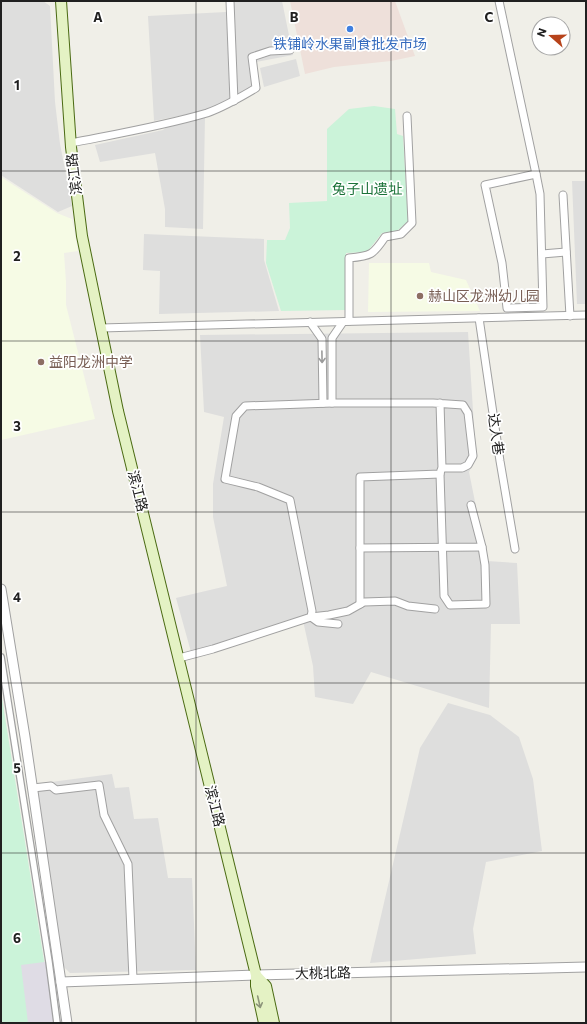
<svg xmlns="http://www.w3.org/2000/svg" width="587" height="1024" font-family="Commissioner,'Noto Sans SC',sans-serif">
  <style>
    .residential { fill: #dededd }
    .commercial { fill: #eee0da }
    .education { fill: #f6fbe5 }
    .park { fill: #cbf3d9 }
    .plaza { fill: #dfdce5 }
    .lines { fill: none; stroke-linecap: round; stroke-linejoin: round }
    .pedestrian-casing { stroke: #a1a1a1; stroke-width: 8 }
    .minor-casing { stroke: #a1a1a1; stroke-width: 9 }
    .tertiary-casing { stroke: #a1a1a1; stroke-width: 11 }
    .secondary-casing { stroke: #4b6b13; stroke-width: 12 }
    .pedestrian { stroke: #fff; stroke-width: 5.5 }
    .minor { stroke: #fff; stroke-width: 7 }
    .tertiary { stroke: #fff; stroke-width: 9 }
    .secondary { stroke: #e4f2c4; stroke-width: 10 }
    .oneway { stroke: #9b9b9b }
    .oneway2 { stroke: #8c947a }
    .grid { fill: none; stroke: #202020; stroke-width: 1; stroke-opacity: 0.55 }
    .shop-dot { fill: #3f7fe0; stroke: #fff; stroke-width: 1.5 }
    .education-dot { fill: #8d6e63; stroke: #fff; stroke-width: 1.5 }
    .labels { text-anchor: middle; stroke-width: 3.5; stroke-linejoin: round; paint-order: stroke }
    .shop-label { font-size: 14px; fill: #366cbe; stroke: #fff }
    .street-label { font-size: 14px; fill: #202020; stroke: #fff }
    .park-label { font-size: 14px; fill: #1a7238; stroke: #fff }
    .education-label { font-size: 14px; fill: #785e54; stroke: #fff; text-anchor: start }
    .grid-label { font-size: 13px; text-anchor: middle; font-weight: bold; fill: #202020; stroke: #fff; stroke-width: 3.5; stroke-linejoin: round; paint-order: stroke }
  </style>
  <rect width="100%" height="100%" fill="#f0efe8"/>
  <g class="residential">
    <path d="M1,1H43L50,6L55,102L60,144L72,206L58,212L1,175Z"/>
    <path d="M226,1H282L293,55L256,62L259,88L204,111L154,121L148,16L226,12Z"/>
    <path d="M296,59L300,76L264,87L260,68Z"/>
    <path d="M205,116L203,229L165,227V209L155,153L100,162L95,145L163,130L173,123Z"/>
    <path d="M572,181H586V304H577Z"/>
    <path d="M144,234L264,239V260L279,311L159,314L160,271L143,270Z"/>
    <path d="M468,332L476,458L469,472L487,561L517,563L520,624H491L489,708L371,672L353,704L315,697L313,666L302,616L191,652L176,598L227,586L213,517V484L224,417L204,412L200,335Z"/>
    <path d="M448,703L490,715L519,737L533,779L542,851L486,862L473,929L476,954L370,963L420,748Z"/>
    <path d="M112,774L115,788L129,787L134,819L158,818L168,878H192L196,970L70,973L63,966L36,784Z"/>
  </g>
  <path class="commercial" d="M290,1H395L415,56L391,61L334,67L305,74Z"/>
  <g class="education">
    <path d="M1,177L57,213L72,219L78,251L64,253L66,282V305L95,419L1,440Z"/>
    <path d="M369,263H429L431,272L466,280L480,311L368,312Z"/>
  </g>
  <g class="park">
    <path d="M374,106L395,109L397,134L403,136L408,221L397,231L382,233L367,252L346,253V310L281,311L266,263L267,240H285L290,228L289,203L327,201V129L349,109Z"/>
    <path d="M1,692L54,1023H1Z"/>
  </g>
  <path class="plaza" d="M52,961L61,1023H28L21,965Z"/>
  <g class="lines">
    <defs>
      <path id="pedestrian" d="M1,657L49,962L57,1023"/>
      <g id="minor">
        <path d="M230,1L234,101"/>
        <path d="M499,1L536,174"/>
        <path d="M71,143C116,134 163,126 207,113C224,107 241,97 256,88L252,57L270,51L290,50"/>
        <path d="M536,174L540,194L543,307L507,308L502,263L485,185Z"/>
        <path d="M563,195L570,316"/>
        <path d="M542,254L566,252"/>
        <path d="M479,318L500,461L515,549"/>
        <path d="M349,321V258C371,256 373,255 385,237L401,234L412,223L407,116"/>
        <path d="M310,322L322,339L323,403"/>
        <path d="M101,328L586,315"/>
        <path d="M332,403V338L343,322"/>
        <path d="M440,474L444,596L450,605L486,604L485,565L482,547"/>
        <path d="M360,548L482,547L471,505"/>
        <path d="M360,604V477L440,474L441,470"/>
        <path d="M338,624L318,622L311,617L312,611L290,500L258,487L225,479L236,416L245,406L332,403H433L463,405L468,413L473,456L468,465L462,468H442L440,403"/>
        <path d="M179,658L213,649L311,617L329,615L348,611L364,602L395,601L408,606L435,609"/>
        <path d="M33,788L51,786L56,790L99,785L104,815L128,864L133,979"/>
      </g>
      <g id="tertiary">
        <path d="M1,589L25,737L67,1023"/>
        <path d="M61,982L256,975L586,967"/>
      </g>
      <g id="secondary">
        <path d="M61,1L71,147L82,236L118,411L256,975"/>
        <path d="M264,1023L256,986V975L266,986L274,1023"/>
      </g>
    </defs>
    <use href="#pedestrian" class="pedestrian-casing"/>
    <use href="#minor" class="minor-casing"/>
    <use href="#tertiary" class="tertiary-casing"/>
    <use href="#secondary" class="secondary-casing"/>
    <use href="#pedestrian" class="pedestrian"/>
    <use href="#minor" class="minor"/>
    <use href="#tertiary" class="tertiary"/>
    <use href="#secondary" class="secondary"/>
  </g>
  <defs><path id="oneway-shaft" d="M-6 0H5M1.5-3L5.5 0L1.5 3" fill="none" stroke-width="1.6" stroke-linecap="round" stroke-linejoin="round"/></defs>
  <use class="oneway" href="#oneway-shaft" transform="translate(322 357) rotate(89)"/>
  <use class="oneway2" href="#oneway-shaft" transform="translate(259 1002) rotate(77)"/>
  <path class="grid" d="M196,1V1023M391,1V1023M1,171H586M1,341H586M1,512H586M1,683H586M1,853H586"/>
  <circle class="shop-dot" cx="350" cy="29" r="4"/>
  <g class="education-dot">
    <circle cx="420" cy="296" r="4"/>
    <circle cx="41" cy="362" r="4"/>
  </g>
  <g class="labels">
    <g class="shop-label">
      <text x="350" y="49">铁铺岭水果副食批发市场</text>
    </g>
    <g class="street-label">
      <text transform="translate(74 174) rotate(-97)" y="5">滨江路</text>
      <text transform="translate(496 434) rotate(82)" y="5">达人巷</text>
      <text transform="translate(138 491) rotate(76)" y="5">滨江路</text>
      <text transform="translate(215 806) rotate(76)" y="5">滨江路</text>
      <text transform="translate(323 973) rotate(-1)" y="5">大桃北路</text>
    </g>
    <g class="park-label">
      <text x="367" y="194">兔子山遗址</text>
    </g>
    <g class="education-label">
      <text x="428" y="301">赫山区龙洲幼儿园</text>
      <text x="49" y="367">益阳龙洲中学</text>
    </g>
  </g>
  <g class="grid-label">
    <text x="98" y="22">A</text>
    <text x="294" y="22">B</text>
    <text x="489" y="22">C</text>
    <text x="17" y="90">1</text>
    <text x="17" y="261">2</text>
    <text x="17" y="431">3</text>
    <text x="17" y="602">4</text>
    <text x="17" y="773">5</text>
    <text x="17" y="943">6</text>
  </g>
  <rect width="587" height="1024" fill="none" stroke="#202020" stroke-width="4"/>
  <g transform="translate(551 36) rotate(290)"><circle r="19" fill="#ffffff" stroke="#a6a6a6"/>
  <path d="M0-3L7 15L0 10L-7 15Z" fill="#b7431a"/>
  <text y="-6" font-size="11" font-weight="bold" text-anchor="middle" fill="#202020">N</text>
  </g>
</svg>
